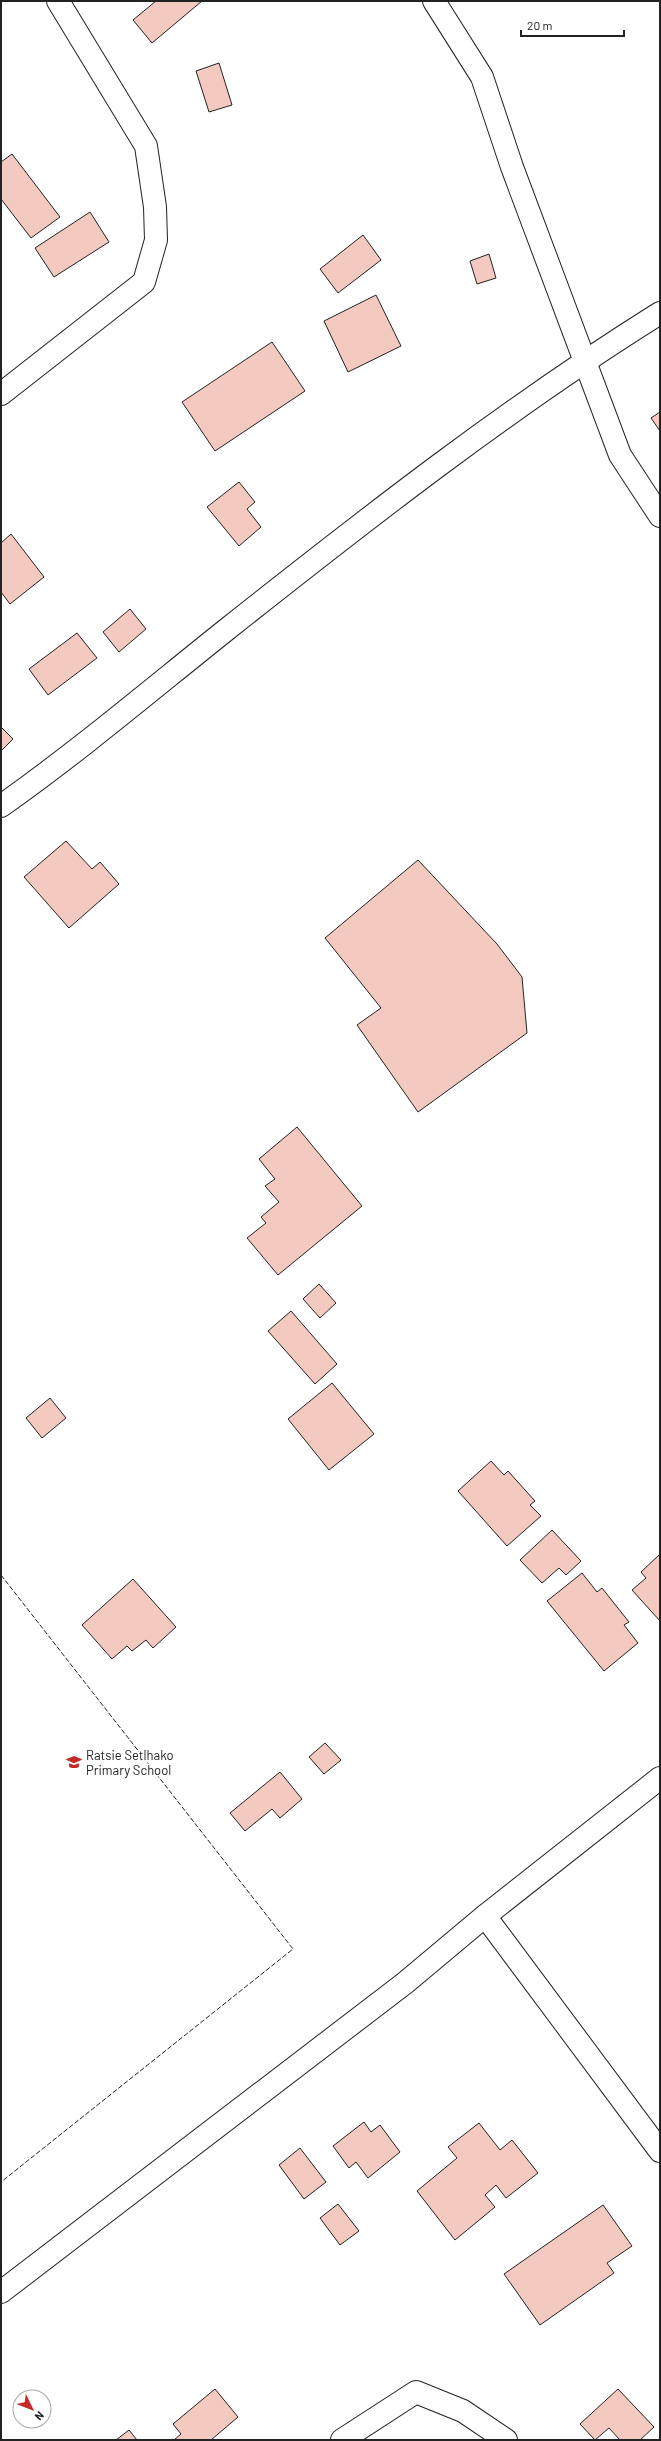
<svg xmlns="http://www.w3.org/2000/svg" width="661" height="2441" font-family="Barlow,sans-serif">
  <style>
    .building { fill: #f3c9c0; stroke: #222 }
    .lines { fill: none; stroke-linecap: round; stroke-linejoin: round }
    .minor-casing { stroke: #222; stroke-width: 24 }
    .minor { stroke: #fff; stroke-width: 22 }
    .fence { stroke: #222; stroke-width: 1; stroke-dasharray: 5 2; stroke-linecap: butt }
    .labels { text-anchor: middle; stroke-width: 3; stroke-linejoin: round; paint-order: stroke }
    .poi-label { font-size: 13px; fill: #222; stroke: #fff; text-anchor: start }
  </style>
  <rect width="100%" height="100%" fill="#fff"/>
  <g class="building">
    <path d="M156,1H202L152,43L133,20Z"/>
    <path d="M219,63L232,105L209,112L196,71Z"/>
    <path d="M12,154L60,217L31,238L1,199V162Z"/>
    <path d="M90,212L109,242L54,277L35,248Z"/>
    <path d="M363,235L381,260L338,293L320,269Z"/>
    <path d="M489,254L496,278L477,284L470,261Z"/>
    <path d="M376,295L401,346L348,372L324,321Z"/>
    <path d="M272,342L305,391L215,451L182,402Z"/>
    <path d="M660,412V431L651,418Z"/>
    <path d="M239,482L255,502L247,509L261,527L239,546L207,507Z"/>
    <path d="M11,534L44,577L10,604L1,592V543Z"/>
    <path d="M130,609L146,629L119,652L103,632Z"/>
    <path d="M77,633L97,658L48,695L29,669Z"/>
    <path d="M1,727L13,739L2,750L1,749Z"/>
    <path d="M66,841L92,869L100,862L119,884L69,928L24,877Z"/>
    <path d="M418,860L497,944L522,977L527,1033L418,1112L357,1025L381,1008L325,938Z"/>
    <path d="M297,1127L362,1206L278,1275L247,1238L266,1223L261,1217L279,1202L265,1186L275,1179L259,1159Z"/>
    <path d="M319,1284L336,1303L320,1318L303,1299Z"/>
    <path d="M291,1311L337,1364L315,1384L268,1331Z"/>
    <path d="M332,1383L374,1434L329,1470L288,1419Z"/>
    <path d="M50,1398L66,1418L42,1438L26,1418Z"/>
    <path d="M491,1461L504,1475L508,1471L535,1501L530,1505L541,1516L507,1546L458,1491Z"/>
    <path d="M552,1530L581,1561L566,1575L559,1568L542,1583L520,1560Z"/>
    <path d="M659,1555L660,1556V1621L632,1590L646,1578L641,1572Z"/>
    <path d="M582,1573L597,1592L602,1588L629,1622L624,1625L638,1643L604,1671L547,1601Z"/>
    <path d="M133,1579L176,1627L153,1648L146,1640L132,1651L127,1646L112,1659L82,1625Z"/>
    <path d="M325,1743L341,1760L324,1774L309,1757Z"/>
    <path d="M280,1772L302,1799L280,1818L272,1809L245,1831L230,1813Z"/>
    <path d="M364,2122L371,2132L380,2125L400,2152L368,2178L356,2162L349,2168L333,2146Z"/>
    <path d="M479,2123L500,2150L512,2140L538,2173L506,2198L496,2185L485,2195L495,2207L455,2240L417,2191L457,2158L448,2147Z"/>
    <path d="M300,2148L326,2182L304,2199L279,2165Z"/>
    <path d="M338,2204L359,2231L340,2245L320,2218Z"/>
    <path d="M603,2205L632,2246L607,2263L614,2273L540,2325L504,2274Z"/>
    <path d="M215,2389L238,2417L211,2440H174L181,2434L173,2424Z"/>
    <path d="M618,2389L654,2427L640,2440H620L609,2428L595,2440L580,2424Z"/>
    <path d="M129,2430L137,2440H116Z"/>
  </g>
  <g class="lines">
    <defs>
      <g id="minor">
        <path d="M434,1L482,77L512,167L620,455L660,516"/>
        <path d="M1,394L144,282L156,240L155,207L146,146L58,1"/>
        <path d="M1,806C79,751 152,689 226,630C366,519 508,408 660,313"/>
        <path d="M485,1916L660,2151"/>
        <path d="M1,2292L405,1983L485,1916L660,1778"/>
        <path d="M342,2440L416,2392L463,2411L506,2440"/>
      </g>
    </defs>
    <use href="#minor" class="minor-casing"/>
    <use href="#minor" class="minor"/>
    <path class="fence" d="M1,1575L293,1949L1,2182"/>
  </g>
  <defs>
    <symbol id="school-bare" viewBox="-9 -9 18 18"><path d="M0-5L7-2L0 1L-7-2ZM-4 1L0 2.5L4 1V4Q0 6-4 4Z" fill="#c62828" stroke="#fff" stroke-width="2.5" paint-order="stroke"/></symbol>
  </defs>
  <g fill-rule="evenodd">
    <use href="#school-bare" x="63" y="1751" width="22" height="22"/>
  </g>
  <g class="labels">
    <g class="poi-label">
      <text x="86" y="1760">Ratsie Setlhako<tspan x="86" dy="15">Primary School</tspan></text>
    </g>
  </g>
  <rect width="661" height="2441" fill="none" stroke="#222222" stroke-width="4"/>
  <g transform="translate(32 2409) rotate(133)"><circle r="19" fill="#ffffff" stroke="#a7a7a7"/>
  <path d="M0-3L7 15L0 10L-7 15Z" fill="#c62828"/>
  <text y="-6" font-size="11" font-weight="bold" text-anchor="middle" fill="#222222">N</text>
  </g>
  <path d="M521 30v6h103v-6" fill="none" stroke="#222222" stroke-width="2"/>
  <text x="527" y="30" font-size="12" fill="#222222" stroke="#ffffff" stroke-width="3" paint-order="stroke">20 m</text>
</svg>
